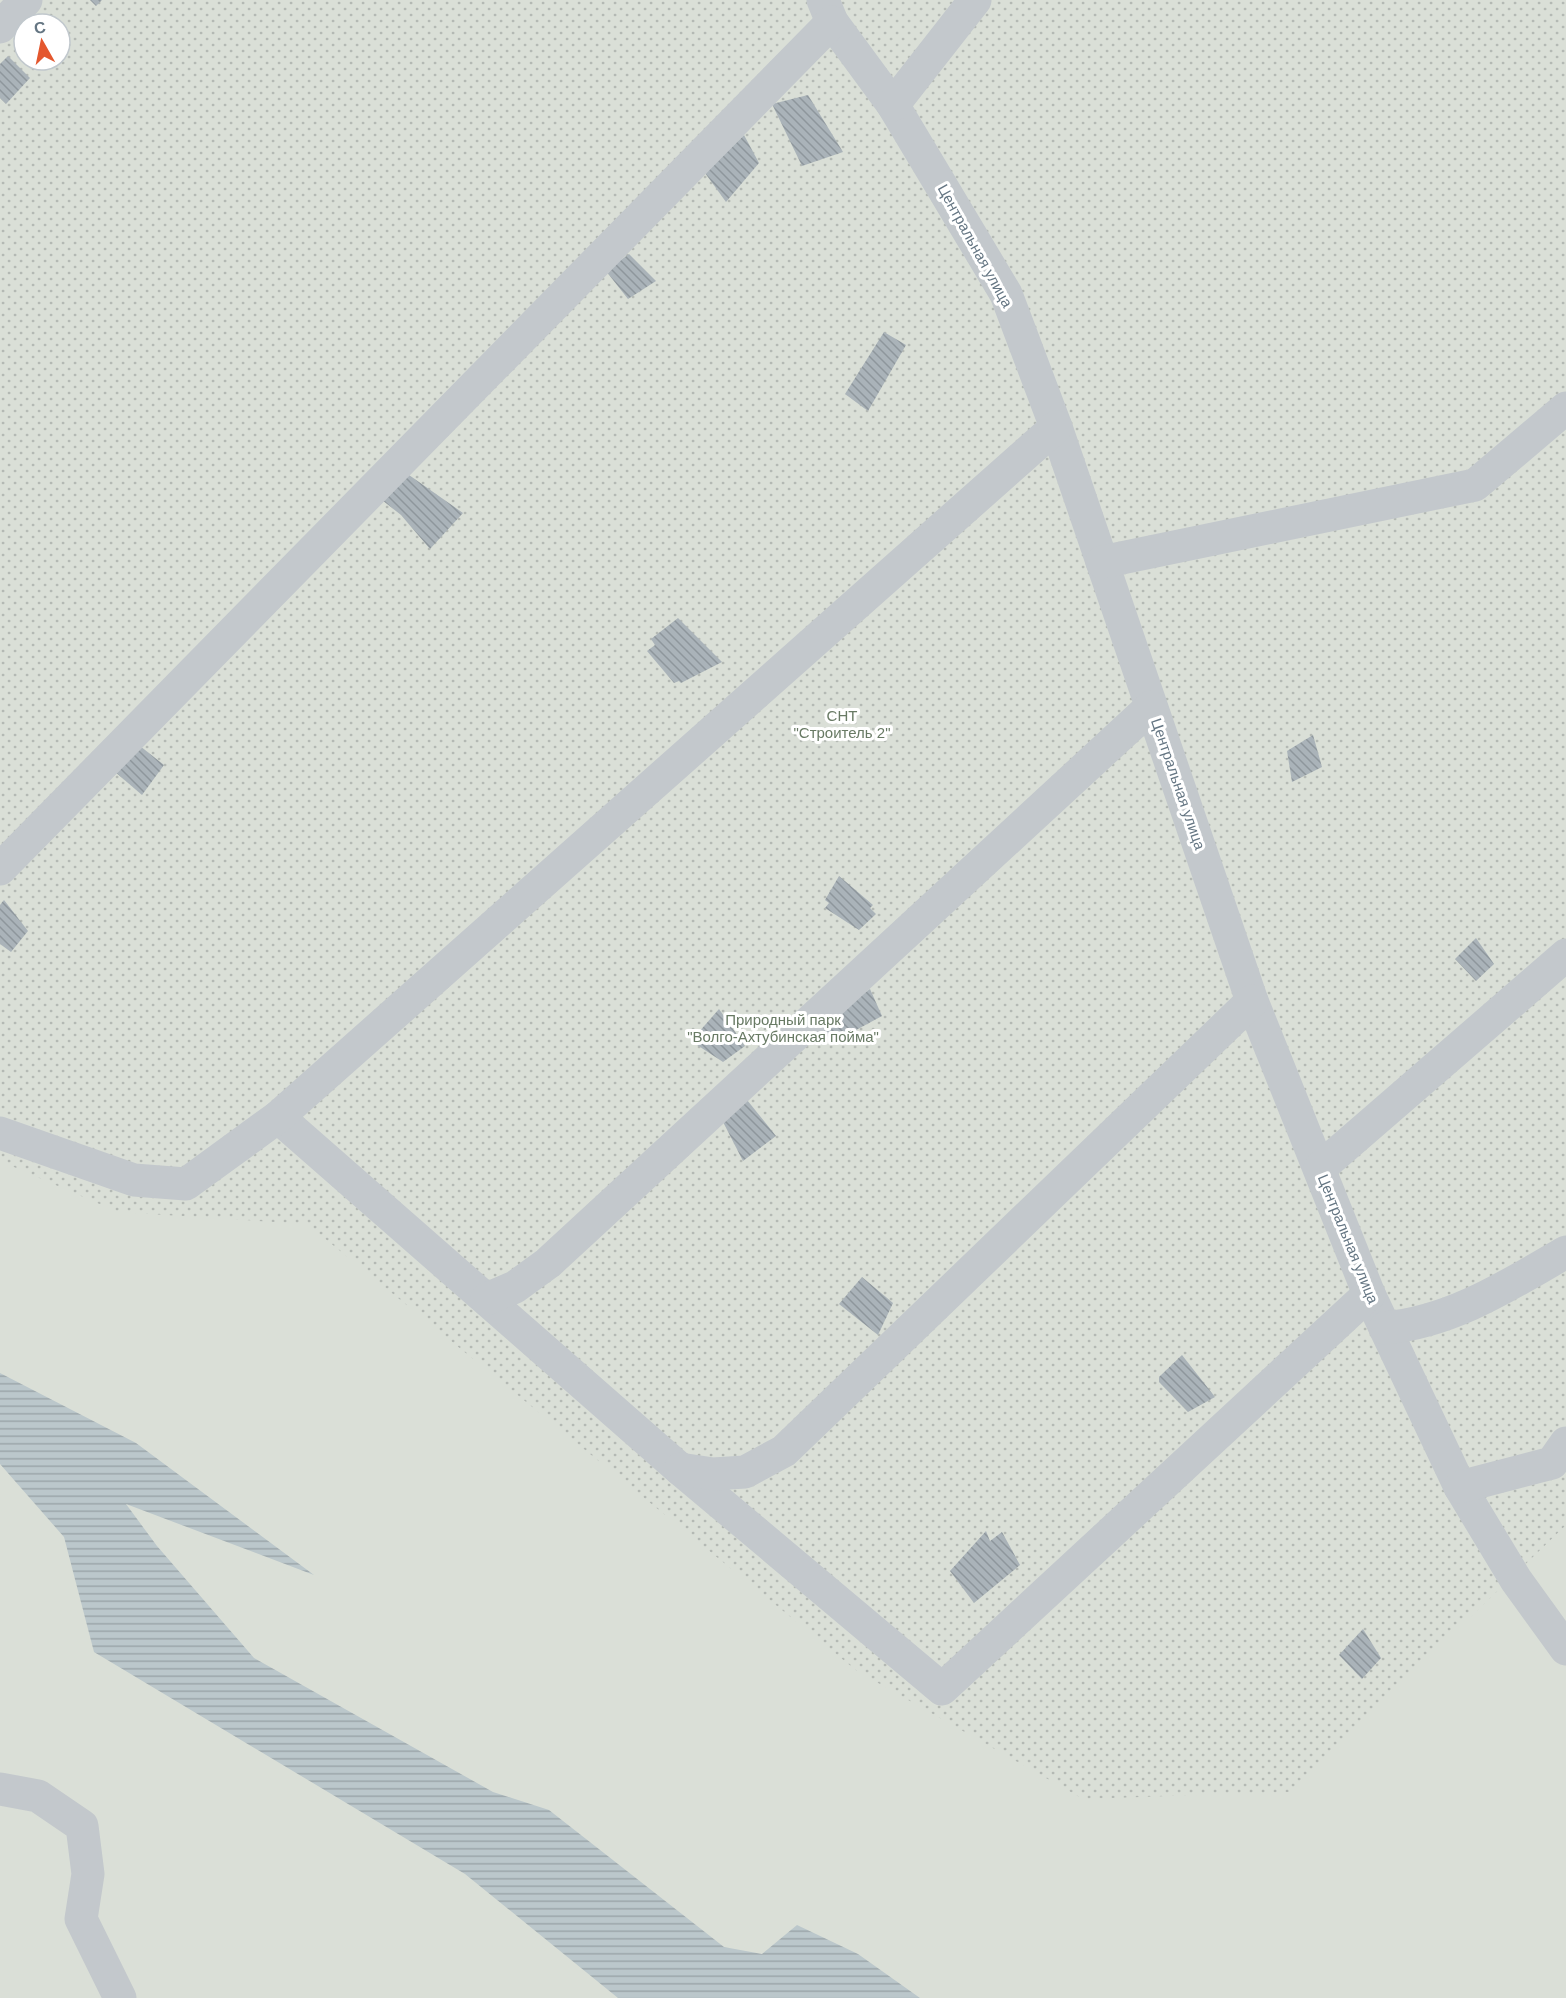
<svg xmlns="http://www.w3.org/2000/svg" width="1566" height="1998" font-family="Arial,sans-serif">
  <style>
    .green { fill: #dadfd7; fill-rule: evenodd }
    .garden { fill: url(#garden-dots); fill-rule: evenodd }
    .water { fill: url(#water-rules) }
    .building { fill: url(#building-back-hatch) }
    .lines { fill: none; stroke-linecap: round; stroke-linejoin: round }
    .minor { stroke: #c3c8cc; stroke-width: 33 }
    .labels { text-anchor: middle; stroke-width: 6; stroke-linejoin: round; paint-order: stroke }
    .street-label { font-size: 15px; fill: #657683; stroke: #fff }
    .park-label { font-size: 15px; fill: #687a64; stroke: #fff }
  </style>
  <defs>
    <pattern id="garden-dots" width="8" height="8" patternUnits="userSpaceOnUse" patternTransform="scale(1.5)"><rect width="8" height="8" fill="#dadfd7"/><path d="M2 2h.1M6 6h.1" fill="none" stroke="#b4b9b4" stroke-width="1.8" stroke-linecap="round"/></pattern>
    <pattern id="water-rules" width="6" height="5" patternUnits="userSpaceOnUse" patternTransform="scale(1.5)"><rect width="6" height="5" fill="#bbc7cb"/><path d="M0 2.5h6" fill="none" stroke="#9ca6aa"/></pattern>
    <pattern id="building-back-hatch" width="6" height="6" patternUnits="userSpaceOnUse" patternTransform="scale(1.5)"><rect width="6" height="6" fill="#aab3b9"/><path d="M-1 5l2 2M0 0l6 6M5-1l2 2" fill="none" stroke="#8e969c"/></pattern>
  </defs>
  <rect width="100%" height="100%" fill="#fafaf8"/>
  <path class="green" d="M0,0H1566V1998H0ZM24,24H60V60H24Z"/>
  <path class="garden" d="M0,0H1566V1525L1289,1792L1083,1799L857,1671L307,1224L118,1212L0,1161ZM24,24H60V60H24Z"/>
  <path class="water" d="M0,1373L136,1443L314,1575L126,1504L157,1546L254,1658L493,1792L549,1810L724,1947L762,1954L797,1925L858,1954L920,1998H618L465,1874L94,1652L64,1537L0,1464Z"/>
  <g class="building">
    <path d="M90,0H102L96,6Z"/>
    <path d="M8,56L30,78L6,104L0,98V64Z"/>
    <path d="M808,95L843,152L802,166L772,104Z"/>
    <path d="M744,135L759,163L726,202L705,173Z"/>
    <path d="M629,254L656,281L628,299L606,271Z"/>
    <path d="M884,332L906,345L868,411L845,394Z"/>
    <path d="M409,475L463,513L430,549L401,515L382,500Z"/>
    <path d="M678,618L722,662L681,683L679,681L674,683L647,651L655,645L651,639Z"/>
    <path d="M1313,735L1322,767L1292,782L1287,751Z"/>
    <path d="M140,746L164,765L142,795L114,771Z"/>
    <path d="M839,876L873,905L870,908L876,914L859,930L825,908L829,903L825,900Z"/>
    <path d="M4,900L28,931L11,952L0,944V905Z"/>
    <path d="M1476,938L1494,964L1476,981L1455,959Z"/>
    <path d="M870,989L882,1016L832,1043L819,1025Z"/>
    <path d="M719,1009L745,1046L723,1062L691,1041Z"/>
    <path d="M747,1100L776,1136L743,1161L721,1118Z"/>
    <path d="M862,1277L893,1303L878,1335L839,1304Z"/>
    <path d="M1182,1355L1215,1397L1188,1412L1159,1382V1377Z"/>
    <path d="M986,1531L990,1541L1002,1532L1020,1565L974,1603L950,1571Z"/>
    <path d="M1363,1629L1381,1658L1362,1679L1339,1655Z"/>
  </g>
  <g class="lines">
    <g class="minor">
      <path d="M823,0L832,22L893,105L1006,294L1056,427L1252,1001L1369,1294L1460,1487L1516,1580L1566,1649"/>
      <path d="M0,27L26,0"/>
      <path d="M893,105L975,0"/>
      <path d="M1102,562L1475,485L1566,408"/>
      <path d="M0,869L832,22"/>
      <path d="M278,1117L680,1469L942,1689L1369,1294"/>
      <path d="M0,1133L134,1180L186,1184L278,1117L1056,427"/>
      <path d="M1320,1168L1566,955"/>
      <path d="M487,1299L515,1287L548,1263L1151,707"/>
      <path d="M1385,1328C1452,1322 1509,1285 1566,1252"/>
      <path d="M680,1469L713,1474L745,1472L784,1451L1252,1001"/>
      <path d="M1460,1487L1552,1463L1566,1443"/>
      <path d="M0,1789L38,1796L82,1826L88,1874L81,1919L120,1998"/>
    </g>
  </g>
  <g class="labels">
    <g class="street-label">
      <text transform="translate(975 246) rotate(61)" y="5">Центральная улица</text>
      <text transform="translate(1178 784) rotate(71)" y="5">Центральная улица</text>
      <text transform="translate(1348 1239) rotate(68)" y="5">Центральная улица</text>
    </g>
    <g class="park-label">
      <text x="842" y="721">СНТ<tspan x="842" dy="17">"Строитель 2"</tspan></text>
      <text x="783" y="1025">Природный парк<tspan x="783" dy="17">"Волго-Ахтубинская пойма"</tspan></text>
    </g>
  </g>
  <g transform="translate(42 42) rotate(351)"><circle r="28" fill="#ffffff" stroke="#c1c8cd" stroke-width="1.5"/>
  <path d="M0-4.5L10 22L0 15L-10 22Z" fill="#e4572e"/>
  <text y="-9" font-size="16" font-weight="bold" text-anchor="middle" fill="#657683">С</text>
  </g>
</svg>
